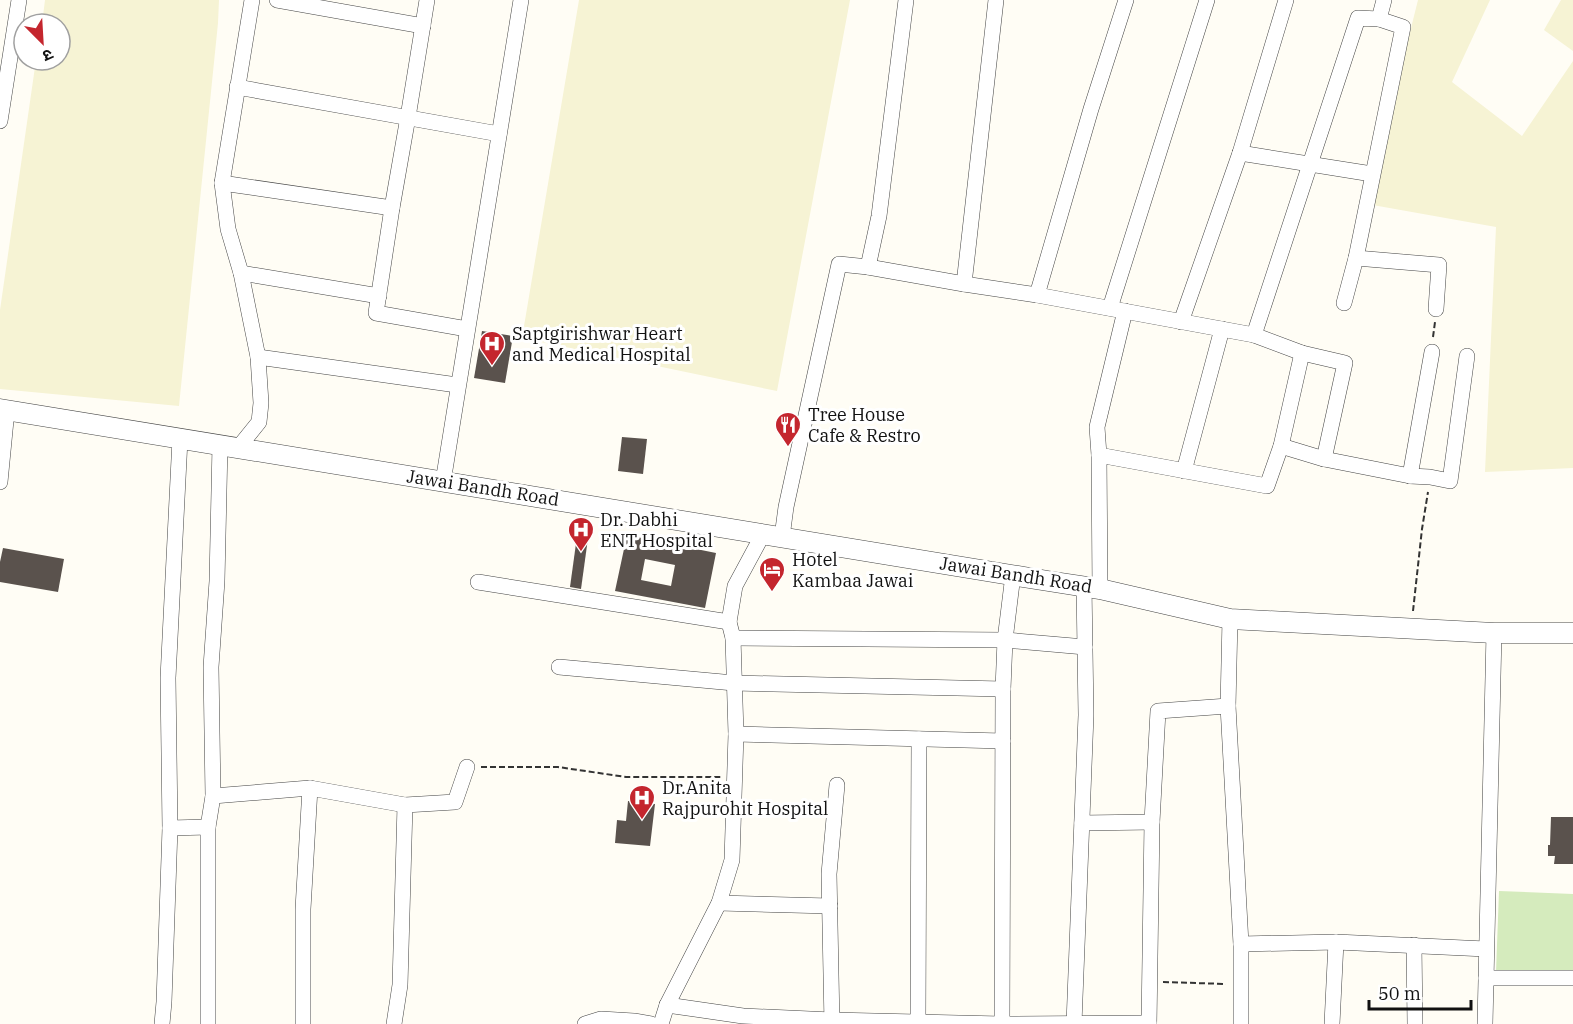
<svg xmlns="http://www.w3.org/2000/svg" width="1573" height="1024" viewBox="0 0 1573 1024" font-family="'IBM Plex Serif','Noto Sans Devanagari',serif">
<rect width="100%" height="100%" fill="#fffdf5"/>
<g fill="#f6f3d4">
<path d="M45,0H219L218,23L179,406L0,389V310L36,60H60V24H42Z"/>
<path d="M579,0H850L777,391L522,338Z"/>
<path d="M1418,0H1490L1452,82L1522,136L1573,61V468L1485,472L1496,227L1367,204Z"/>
<path d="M1561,0H1573V51L1544,30Z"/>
</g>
<path fill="#d5ebbd" d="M1499,891L1573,894V972H1496Z"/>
<g fill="#5a524d" fill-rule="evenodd">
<path d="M482,331L513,336L505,383L474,378Z"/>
<path d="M622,437L647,439L643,474L618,471Z"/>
<path d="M578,529L589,531L581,589L570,587Z"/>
<path d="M627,535L716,553L705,608L615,591ZM645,559L675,565L671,586L641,580Z"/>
<path d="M3,548L64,559L58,592L0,582V562Z"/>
<path d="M628,801L655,804L650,846L615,843L617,820L626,821Z"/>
<path d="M1551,817H1573V864H1554L1555,856H1548V845H1550Z"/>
</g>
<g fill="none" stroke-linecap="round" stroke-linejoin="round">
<defs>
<g id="minor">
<path d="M277,0L423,26"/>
<path d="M427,0L408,117L392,208L376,313L467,329"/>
<path d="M237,87L499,134"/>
<path d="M0,121L19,0"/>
<path d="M1240,153L1372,174"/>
<path d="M222,183L392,208"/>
<path d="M1356,258L1439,265L1436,309"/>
<path d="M868,267L879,216L906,0"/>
<path d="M241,273L379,296"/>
<path d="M964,284L996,0"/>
<path d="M1037,295L1091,109L1126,0"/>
<path d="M1344,303L1356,258L1403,27L1379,19"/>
<path d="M1110,308L1207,0"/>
<path d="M1181,322L1240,153L1286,0"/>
<path d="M1254,335L1358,18L1379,19L1384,0"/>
<path d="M1432,352L1410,476L1430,477L1450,481L1467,356"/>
<path d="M258,357L457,385"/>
<path d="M1281,446L1324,459L1410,476"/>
<path d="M238,448L259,422L261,403L258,357L241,273L228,229L222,183L252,0"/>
<path d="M1099,455L1097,427L1125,311"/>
<path d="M1184,471L1222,329"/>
<path d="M0,482L7,410"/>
<path d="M443,482L521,0"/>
<path d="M782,537L786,507L839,264L868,267L964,284L1037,295L1254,335L1302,353L1345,363L1324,459"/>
<path d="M478,582L729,622"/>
<path d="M1100,589L1099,455L1267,486L1281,446L1302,353"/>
<path d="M1230,619L1228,706L1241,944V1024"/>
<path d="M733,638L1005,640L1085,647"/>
<path d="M559,667L734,683L1003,689"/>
<path d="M736,734L1003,741"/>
<path d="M213,796L310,788L405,805L455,802L467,767"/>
<path d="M1082,823L1152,822"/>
<path d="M170,828L208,827"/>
<path d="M719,903L830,906"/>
<path d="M1241,944L1336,942L1486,949"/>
<path d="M1414,945L1415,1024"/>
<path d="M1486,978H1573"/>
<path d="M667,1005L743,1016L832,1020L1001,1024"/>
<path d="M162,1024L164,1002L170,828L168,678L180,439"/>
<path d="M208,1024V827L213,796L211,667L217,581L220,445"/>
<path d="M303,1024V909L310,788"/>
<path d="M394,1024L400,985L405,805"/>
<path d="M585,1024L601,1019L634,1021L651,1024"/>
<path d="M661,1024L667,1005L719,903L732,860L736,734L733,638L729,622L735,586L763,534"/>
<path d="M832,1024L829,874L837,785"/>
<path d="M918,1024L919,739"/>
<path d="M1002,1024L1003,689L1005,640L1013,575"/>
<path d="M1004,1024L1149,1023"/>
<path d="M1074,1024L1086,715L1084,585"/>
<path d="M1149,1024L1152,822L1158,711L1228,706"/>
<path d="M1332,1024L1336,942"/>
<path d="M1485,1024L1494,633"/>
</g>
<path id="tertiary" d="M0,409L1048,581L1100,589L1230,619L1494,633H1573"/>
</defs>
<use href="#minor" stroke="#444" stroke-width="16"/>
<use href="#tertiary" stroke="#444" stroke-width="21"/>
<g stroke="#333" stroke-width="2" stroke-dasharray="6 3" stroke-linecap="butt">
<path d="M1433,337L1435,322"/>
<path d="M1413,611L1422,529L1428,492"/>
<path d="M481,767H558L626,777H721"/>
<path d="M1163,982L1226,984"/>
</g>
<use href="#minor" stroke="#fff" stroke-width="15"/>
<use href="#tertiary" stroke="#fff" stroke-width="20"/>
</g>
<defs>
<symbol id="hospital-pin" viewBox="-11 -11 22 30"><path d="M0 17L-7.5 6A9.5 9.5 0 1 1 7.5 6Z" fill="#c4262e" stroke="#fff"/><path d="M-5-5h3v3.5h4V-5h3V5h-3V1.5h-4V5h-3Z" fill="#fff"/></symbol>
<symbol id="restaurant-pin" viewBox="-11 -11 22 30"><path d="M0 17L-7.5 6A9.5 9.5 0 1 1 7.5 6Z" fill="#c4262e" stroke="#fff"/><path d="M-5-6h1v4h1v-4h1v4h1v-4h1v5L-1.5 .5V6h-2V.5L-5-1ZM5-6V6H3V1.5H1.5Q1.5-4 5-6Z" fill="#fff"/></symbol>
<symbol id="hotel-pin" viewBox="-11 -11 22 30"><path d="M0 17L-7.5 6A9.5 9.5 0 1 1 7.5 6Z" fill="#c4262e" stroke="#fff"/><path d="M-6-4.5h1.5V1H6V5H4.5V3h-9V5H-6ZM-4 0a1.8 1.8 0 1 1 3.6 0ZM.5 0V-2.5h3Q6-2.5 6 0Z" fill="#fff"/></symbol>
</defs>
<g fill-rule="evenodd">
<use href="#hospital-pin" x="477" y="329" width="30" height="40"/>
<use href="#restaurant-pin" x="773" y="410" width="30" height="40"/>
<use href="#hospital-pin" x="566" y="515" width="30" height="40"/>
<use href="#hotel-pin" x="757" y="555" width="30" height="40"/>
<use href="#hospital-pin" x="627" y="783" width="30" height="40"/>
</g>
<g text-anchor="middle" stroke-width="6" stroke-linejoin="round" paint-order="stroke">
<g font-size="18" fill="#111" stroke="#fff" text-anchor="start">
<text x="512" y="340">Saptgirishwar Heart<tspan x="512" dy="21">and Medical Hospital</tspan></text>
<text x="808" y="421">Tree House<tspan x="808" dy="21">Cafe &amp; Restro</tspan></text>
<text x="600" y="526">Dr. Dabhi<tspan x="600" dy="21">ENT Hospital</tspan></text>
<text x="792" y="566">Hotel<tspan x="792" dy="21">Kambaa Jawai</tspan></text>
<text x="662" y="794">Dr.Anita<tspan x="662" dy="21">Rajpurohit Hospital</tspan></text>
</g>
<g font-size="18" fill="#111" stroke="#fff">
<text transform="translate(483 488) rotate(9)" y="6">Jawai Bandh Road</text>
<text transform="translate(1016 575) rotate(9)" y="6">Jawai Bandh Road</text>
</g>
</g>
<g transform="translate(42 42) rotate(156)"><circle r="28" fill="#ffffff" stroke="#a0a0a0" stroke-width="1.5"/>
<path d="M0-4.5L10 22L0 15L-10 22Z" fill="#c4262e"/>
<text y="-9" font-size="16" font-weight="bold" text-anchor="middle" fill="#111111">उ</text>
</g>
<path d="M1369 1000v9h102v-9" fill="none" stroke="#111111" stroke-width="3"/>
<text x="1378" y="1000" font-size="18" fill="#111111" stroke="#ffffff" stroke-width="4.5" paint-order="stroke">50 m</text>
</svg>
